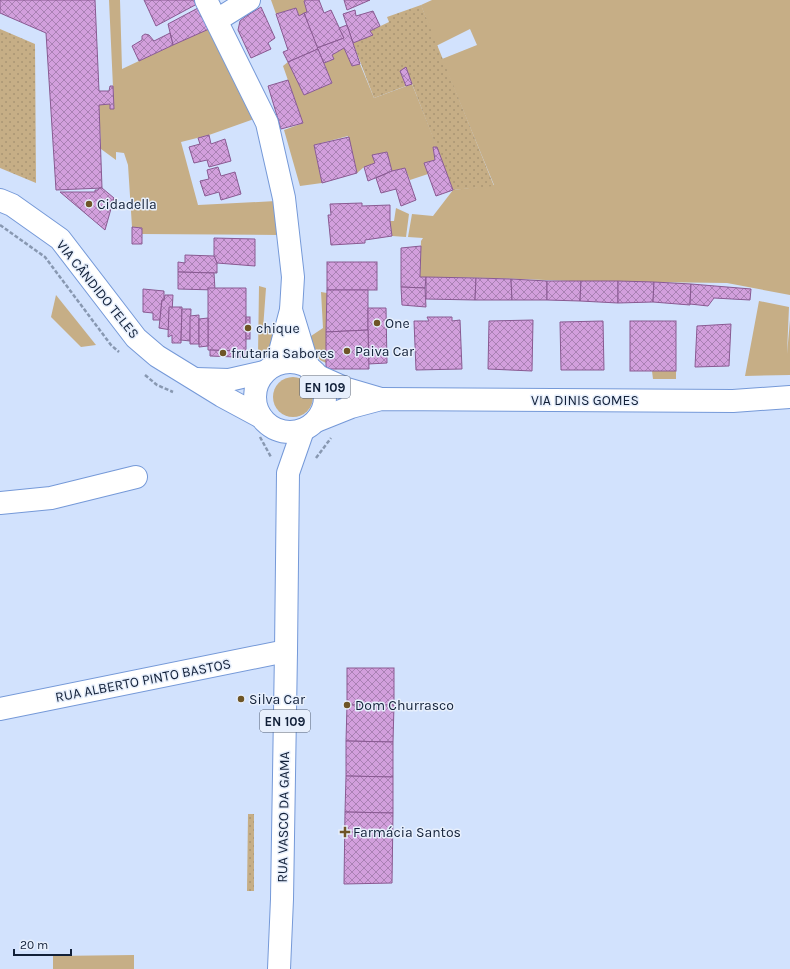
<svg xmlns="http://www.w3.org/2000/svg" width="790" height="969" viewBox="0 0 790 969" font-family="Karla,sans-serif">
<defs>
<pattern id="park-dots" width="8" height="8" patternUnits="userSpaceOnUse"><rect width="8" height="8" fill="#c6ae86"/><path d="M2 2h.1M6 6h.1" fill="none" stroke="#a99574" stroke-width="1.8" stroke-linecap="round"/></pattern>
<pattern id="building-cross-hatch" width="8" height="8" patternUnits="userSpaceOnUse"><rect width="8" height="8" fill="#d29fdc"/><path d="M0 0l8 8M0 8l8-8" fill="none" stroke="#a981b3"/></pattern>
</defs>
<rect width="100%" height="100%" fill="#d2e2fd"/>
<g fill="#c6ae86">
<path d="M109,0H120L122,69L211,27L254,119L209,135L181,142L198,205L276,201L280,235L142,234V228L132,227L128,165L124,153L116,152V160L101,149L99,105L110,104V109H114Z"/>
<path d="M271,0H306L304,1L307,12L299,16L296,8L276,14Z"/>
<path d="M432,0H790V295L727,283L570,281L492,278L420,277L421,241L423,238L408,237L412,214L433,216L453,190L494,185L442,59L477,45L470,29L436,46L421,5Z"/>
<path d="M344,48L352,66L360,64L374,98L412,84L437,147H433L435,160L424,163L428,174L410,180L405,168L392,171L387,152L373,155L375,163L364,167L357,173L348,136L314,145L322,183L300,186L284,130L303,123L283,66L288,62L304,95L332,83L324,63L334,59L332,55Z"/>
<path d="M396,208L409,214L406,237L392,236L390,221H394Z"/>
<path d="M259,286L266,288L263,329L283,324L268,356L258,354Z"/>
<path d="M321,292L327,293L326,363L320,360L308,338L323,328Z"/>
<path d="M56,295L96,345L81,347L51,317Z"/>
<path d="M759,301L789,307L787,354L790,320V375L745,376Z"/>
<path d="M652,371H676V379H653Z"/>
<circle cx="293" cy="397" r="20"/>
<path d="M134,955V969H53V956Z"/>
</g>
<g fill="url(#park-dots)">
<path d="M421,5L494,186L453,190L406,68L400,71L406,86L374,98L353,43L372,35L370,31L389,22L387,17Z"/>
<path d="M0,29L35,44L36,183L0,168Z"/>
<path d="M248,814H254V891H247Z"/>
</g>
<g fill="url(#building-cross-hatch)" stroke="#895a92">
<path d="M0,0H95L99,91H109L110,86H113L114,109H110V104L99,105L102,188L56,190L46,33L0,13Z"/>
<path d="M144,0H195L197,4L156,26Z"/>
<path d="M306,0H319L324,13L331,10L344,38L317,48L304,13L307,12L304,1Z"/>
<path d="M344,0H370L347,10Z"/>
<path d="M261,7L275,38L268,43L271,49L251,58L238,30L240,21L245,17Z"/>
<path d="M198,8L209,29L173,45L168,24Z"/>
<path d="M296,8L299,16L304,13L318,49L288,62L283,52L288,50L276,14Z"/>
<path d="M355,10L356,16L373,11L380,26L370,31L373,35L353,43L343,14Z"/>
<path d="M347,25L360,64L352,66L344,48L332,55L334,59L324,63L317,48L344,38L339,28Z"/>
<path d="M170,33L173,45L139,61L132,46L142,40V36L145,34L149,35L154,41Z"/>
<path d="M318,49L332,83L304,95L288,62Z"/>
<path d="M406,67L412,84L406,86L400,71Z"/>
<path d="M288,80L303,123L281,129L268,86Z"/>
<path d="M209,135L211,144L225,139L231,161L209,167L207,160L194,163L189,147L200,144L198,138Z"/>
<path d="M349,137L357,173L322,183L314,145Z"/>
<path d="M433,147H437L453,190L436,196L424,163L435,160Z"/>
<path d="M387,152L392,171L368,181L364,167L375,163L372,155Z"/>
<path d="M218,167L221,176L235,172L241,194L221,200L219,192L205,196L200,181L209,179L207,170Z"/>
<path d="M405,168L416,200L401,206L396,189L381,193L376,178L392,171Z"/>
<path d="M99,188H102L114,198L105,230L60,192H95V190H98Z"/>
<path d="M362,203V206L390,205V221L392,236L365,240V243L331,245L328,215H331L330,204Z"/>
<path d="M132,227L142,228V244H132Z"/>
<path d="M214,238L255,239V266L217,263L214,256Z"/>
<path d="M421,246L420,277H426L425,288L401,287V248Z"/>
<path d="M185,255L214,256L217,263V273L178,272V262L185,263Z"/>
<rect x="327" y="262" width="50" height="28"/>
<path d="M178,272L214,273L215,290L178,289Z"/>
<path d="M426,277L476,278L475,300L426,299Z"/>
<path d="M476,278L511,279L512,300H475Z"/>
<path d="M511,279L547,281V300H512Z"/>
<path d="M547,281H581L580,301L547,300Z"/>
<path d="M581,281H618V303L580,301Z"/>
<path d="M618,281L654,282L653,302L618,303Z"/>
<path d="M654,282L691,284L690,305L653,302Z"/>
<path d="M691,284L751,289L750,300L714,298L708,306L690,304Z"/>
<path d="M401,287L425,288L426,307L402,305Z"/>
<path d="M208,288H246V357H236V351L208,350Z"/>
<path d="M143,289L164,291V300H162L160,320H153V313L143,312Z"/>
<path d="M327,290H368V330L326,332Z"/>
<path d="M165,295H173L171,330L159,328L162,300H164Z"/>
<path d="M169,307H182L181,343H172V335L168,337Z"/>
<path d="M368,308H386L387,363L368,364Z"/>
<path d="M182,309H191L190,341L181,340Z"/>
<path d="M199,315V344H190V316Z"/>
<rect x="246" y="317" width="4" height="22"/>
<path d="M427,317H452V321L460,320L462,369L416,370L414,321H429Z"/>
<path d="M208,318V346L199,347V319Z"/>
<path d="M533,320L532,371L488,369L489,321Z"/>
<path d="M603,321L604,370H561L560,322Z"/>
<rect x="630" y="321" width="46" height="50"/>
<path d="M731,324L729,366L695,367L697,326Z"/>
<path d="M368,330L369,369H326V332Z"/>
<path d="M210,350L236,351V357L210,356Z"/>
<rect x="347" y="668" width="47" height="37"/>
<path d="M347,705H394L393,742L346,741Z"/>
<path d="M346,741L393,742V777L346,776Z"/>
<path d="M346,776L393,777V813L345,812Z"/>
<path d="M345,812L393,813L392,883L344,884Z"/>
</g>
<g fill="none" stroke-linecap="round" stroke-linejoin="round">
<defs>
<g id="minor">
<path d="M217,20L249,0"/>
<path d="M0,503L51,498L136,477"/>
<path d="M0,709L286,651"/>
</g>
<g id="major">
<path d="M206,0L267,123L284,198L293,277L291,310L277,363"/>
<path d="M0,200L12,205L60,239L136,338L157,356L222,396L261,417"/>
<path d="M291,310L308,366"/>
<circle cx="290" cy="397" r="35"/>
<path d="M320,377L347,389L381,399"/>
<path d="M196,379L229,380L264,372"/>
<path d="M316,421L351,407L381,399L733,401L790,397"/>
<path d="M279,969L282,899L286,651L288,473L303,430"/>
</g>
</defs>
<use href="#minor" stroke="#7599d8" stroke-width="24"/>
<use href="#major" stroke="#7599d8" stroke-width="24"/>
<g stroke="#8898b1" stroke-width="2.5" stroke-dasharray="4 2" stroke-linecap="butt">
<path d="M0,225L45,257L111,345L119,352"/>
<path d="M145,375L157,385L173,392"/>
<path d="M260,437L271,457"/>
<path d="M316,458L331,438"/>
</g>
<use href="#minor" stroke="#fff" stroke-width="22"/>
<use href="#major" stroke="#fff" stroke-width="22"/>
</g>
<g fill="#6e5526" stroke="#e7effc" stroke-width="1.5">
<circle cx="89" cy="204" r="4"/>
<circle cx="377" cy="323" r="4"/>
<circle cx="248" cy="328" r="4"/>
<circle cx="347" cy="351" r="4"/>
<circle cx="223" cy="353" r="4"/>
<circle cx="241" cy="699" r="4"/>
<circle cx="347" cy="705" r="4"/>
<path d="M343 826h4v4h4v4h-4v4h-4v-4h-4v-4h4z"/>
</g>
<g text-anchor="middle" stroke-width="3" stroke-linejoin="round" paint-order="stroke">
<g fill="#e7effc" stroke="#525e73" stroke-width="1">
<rect x="300" y="376" width="50" height="22" rx="3"/>
<rect x="260" y="710" width="50" height="22" rx="3"/>
</g>
<g font-size="13" font-weight="bold" fill="#122038">
<text x="325" y="392">EN 109</text>
<text x="285" y="726">EN 109</text>
</g>
<g font-size="14" fill="#122038" stroke="#e7effc" text-anchor="start">
<text x="97" y="209">Cidadella</text>
<text x="385" y="328">One</text>
<text x="256" y="333">chique</text>
<text x="355" y="356">Paiva Car</text>
<text x="231" y="358">frutaria Sabores</text>
<text x="249" y="704">Silva Car</text>
<text x="355" y="710">Dom Churrasco</text>
<text x="353" y="837">Farmácia Santos</text>
</g>
<g font-size="14" fill="#122038" stroke="#e7effc">
<text transform="translate(98 289) rotate(51)" y="5">VIA CÂNDIDO TELES</text>
<text x="585" y="405">VIA DINIS GOMES</text>
<text transform="translate(143 680) rotate(-11)" y="5">RUA ALBERTO PINTO BASTOS</text>
<text transform="translate(283 817) rotate(-89)" y="5">RUA VASCO DA GAMA</text>
</g>
</g>
<path d="M14 949v6h57v-6" fill="none" stroke="#122038" stroke-width="2"/>
<text x="20" y="949" font-size="12" fill="#122038" stroke="#e7effc" stroke-width="3" paint-order="stroke">20 m</text>
</svg>
